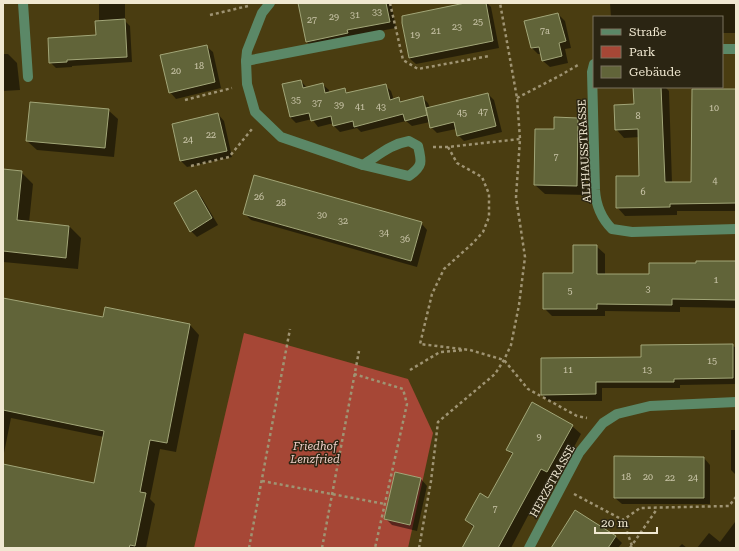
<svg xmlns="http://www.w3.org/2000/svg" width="739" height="551" viewBox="0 0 739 551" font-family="'Roboto Serif',serif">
<rect width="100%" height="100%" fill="#4a3d11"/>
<path fill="#a64736" d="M244,333L408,379L433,433L408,548H194Z"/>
<g fill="#0007">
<path d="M99,3H125V21L130,26L132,62L72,66V67L56,68L50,62L97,36L99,21Z"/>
<path d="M299,3H391L396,28L353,36L313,48L306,41Z"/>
<path d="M470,3H487L491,7L499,48L416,64L409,58Z"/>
<path d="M610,3H736V33H722V17H611Z"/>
<path d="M558,14L565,21L571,48L565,49L568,63L550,67L543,61L542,54H538L532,48L526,22Z"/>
<path d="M206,46L213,52L221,88L176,99L170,92Z"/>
<path d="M3,54H8L17,63L20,90L3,91Z"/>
<path d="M301,81L307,88L322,84L329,90V93L344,89L349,94L385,85L391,91L394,100L399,98L402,102L422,97L428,103L430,108L488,94L494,100L502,132L464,141L458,135L456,129L437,133L431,127L430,122L412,126L406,121L361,132L357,128L340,132L334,126V123L318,127L312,119L296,123L290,117L283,85Z"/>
<path d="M634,87H665L669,91L672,183H692L736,90V211H677V215L625,216L617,207L640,177V137L624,138L616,129L635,105Z"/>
<path d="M108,110L118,119L114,157L37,150L27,141Z"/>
<path d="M218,114L224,121L232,157L187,167L181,161Z"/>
<path d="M578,118L587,128L586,195L545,194L535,185L555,130Z"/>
<path d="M3,170L21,172L33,184L29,223L69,226L81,238L78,269L3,262Z"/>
<path d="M196,191L202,198L218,225L197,237L191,231Z"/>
<path d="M244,213L421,223L427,230L417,267L251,220Z"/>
<path d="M596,246L605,254V275H650L697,264L736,262V308L680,307V312L605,311V316H552L544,308Z"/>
<path d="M3,299L104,318L106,308L190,325L199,335L176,452L160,449L150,499L155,504L146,548H3V465L95,484L104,437L11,418L3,458Z"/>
<path d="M732,345L736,348V384L680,385V388H602V401H548L542,394Z"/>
<path d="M572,426L581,434L556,480L549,476L511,548H463L474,528L466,520L488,500L513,455L507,450Z"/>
<path d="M731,430H736V475L731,470Z"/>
<path d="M704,458L710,465V504H622L615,498Z"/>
<path d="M396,473L421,479L427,486L417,531L392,525L385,518Z"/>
<path d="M735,522L736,548H697L709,533L720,542Z"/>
<path d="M615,536L622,543L618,548H553Z"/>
<path d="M682,544L687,548H678Z"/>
</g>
<g fill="#616439" stroke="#a2a678">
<path d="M298,3H386L390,22L347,30L348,33L306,42Z"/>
<path d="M465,3H486L493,41L409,58L402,23V16Z"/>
<path d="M558,13L566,41L559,43L562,56L542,61L539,47L531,48L524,21Z"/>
<path d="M125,19L127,57L67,60V62L49,63L48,38L96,35L95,21Z"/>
<path d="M207,45L215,82L169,93L160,55Z"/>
<path d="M301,80L303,88L323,83L325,93L345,88L346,93L386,84L390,100L399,97L400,102L423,96L427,115L405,121L403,114L354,127L353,121L333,126L331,116L311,121L309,113L290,117L282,84Z"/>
<path d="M633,87H661L665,182H691L692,89H736V203L670,204V207L616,208V176H639L638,129L615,130L614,105L634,104Z"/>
<path d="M488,93L496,126L457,136L454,122L430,128L426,108Z"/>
<path d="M30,102L109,109L105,148L26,141Z"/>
<path d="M218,113L227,151L180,161L172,124Z"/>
<path d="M554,117L578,118L577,186L534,185L535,129H554Z"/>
<path d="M3,169L22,171L17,220L69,226L66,258L3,251Z"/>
<path d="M254,175L422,222L411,261L243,214Z"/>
<path d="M196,190L212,218L190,232L174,203Z"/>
<path d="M573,245H597V274H649V263H696V261H736V300L672,299V305L597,304V309H543V273H573Z"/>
<path d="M3,298L103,317L105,307L190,324L167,443L150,440L140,492L146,493L135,546L130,545L129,548H3V464L94,483L104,431L3,410Z"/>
<path d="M733,344V378L674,379V382H596V394L541,395V358L641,357V345Z"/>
<path d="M532,402L573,425L547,472L541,469L498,548H462L474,526L465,520L480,493L488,498L513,453L506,450Z"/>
<path d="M614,456L704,457V498H614Z"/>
<path d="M395,472L421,478L410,525L384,519Z"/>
<path d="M575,510L616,536L608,548H551Z"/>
</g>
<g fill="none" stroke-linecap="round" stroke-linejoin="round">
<g stroke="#9f9473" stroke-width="2.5" stroke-dasharray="3 3" stroke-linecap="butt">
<path d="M390,3L403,60L418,69L489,56"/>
<path d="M210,15L248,6"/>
<path d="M517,98L561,75L578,65"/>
<path d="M185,100L232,88"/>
<path d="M433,147H448L520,139"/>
<path d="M448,147L457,163L482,177L489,194V217L483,232L473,243L444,269L432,294L420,344L470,350L504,360L528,389L577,416L587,418"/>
<path d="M191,166L229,157L252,129"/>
<path d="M410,370L440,352L464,350"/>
<path d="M354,374L403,389L407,404L375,548"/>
<path d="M262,481L385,504"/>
<path d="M574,494L623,520L640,508L729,506L736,497"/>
<path d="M623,520L632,546L634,548"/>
<path d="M249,548L290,329"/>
<path d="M322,548L359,351"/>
<path d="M419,548L431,481L438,422L495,374L504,360L511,345L519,305L525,257L516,197L520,139L517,98L500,3"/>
<path d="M630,548L657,509"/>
</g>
<g stroke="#5b8867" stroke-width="10">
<path d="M23,3L28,77"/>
<path d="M270,3L262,13L247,51L246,61L247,84L255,112L281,137L363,165"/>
<path d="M722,49H736"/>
<path d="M246,61L380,35"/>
<path d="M594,64L592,72L595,190C596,206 601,218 612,229L632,232L736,229"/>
<path d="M409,141L418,146C422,162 423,166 409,176L363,165C379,155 391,144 409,141Z"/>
<path d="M529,548L579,453L603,423L617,414L650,406L736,402"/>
</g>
</g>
<g text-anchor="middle" stroke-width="3" stroke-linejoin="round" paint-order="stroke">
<g font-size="9" fill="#ccc7ab">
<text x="377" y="15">33</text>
<text x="355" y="18">31</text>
<text x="334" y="20">29</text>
<text x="312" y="23">27</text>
<text x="478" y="25">25</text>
<text x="457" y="30">23</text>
<text x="436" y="34">21</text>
<text x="545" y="34">7a</text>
<text x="415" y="38">19</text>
<text x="199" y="69">18</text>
<text x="176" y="74">20</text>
<text x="296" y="103">35</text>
<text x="317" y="106">37</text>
<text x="339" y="108">39</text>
<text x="360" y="110">41</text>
<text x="381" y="110">43</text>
<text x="714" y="111">10</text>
<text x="483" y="115">47</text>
<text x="462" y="116">45</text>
<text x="638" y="119">8</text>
<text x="211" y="138">22</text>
<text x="188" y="143">24</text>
<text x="556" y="160">7</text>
<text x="715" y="184">4</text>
<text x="643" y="195">6</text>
<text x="259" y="200">26</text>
<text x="281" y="206">28</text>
<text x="322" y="218">30</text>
<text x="343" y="224">32</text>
<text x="384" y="236">34</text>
<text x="405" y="242">36</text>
<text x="716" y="283">1</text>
<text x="648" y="292">3</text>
<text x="570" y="294">5</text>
<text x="712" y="364">15</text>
<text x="568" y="373">11</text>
<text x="647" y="373">13</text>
<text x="539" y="440">9</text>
<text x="626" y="480">18</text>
<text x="648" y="480">20</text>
<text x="670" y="481">22</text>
<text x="693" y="481">24</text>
<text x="495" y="512">7</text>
</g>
<g font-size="11" fill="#f0e8d1" stroke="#2b2513">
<text transform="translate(584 151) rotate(-93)" y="4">ALTHAUSSTRASSE</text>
<text transform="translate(552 481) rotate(-61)" y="4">HERZSTRASSE</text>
</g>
<g font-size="11" font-style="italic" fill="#eecec7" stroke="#2b2513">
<text x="315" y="450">Friedhof<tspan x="315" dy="13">Lenzfried</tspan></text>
</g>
</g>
<rect width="739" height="551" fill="none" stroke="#f0e8d1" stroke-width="8"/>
<rect x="593" y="16" width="130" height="72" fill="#2b2513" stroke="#7a735f"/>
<rect x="601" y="29" width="20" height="6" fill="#5b8867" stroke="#7a735f"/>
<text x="629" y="36" font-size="12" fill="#f0e8d1">Straße</text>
<rect x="601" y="46" width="20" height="12" fill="#a64736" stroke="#7a735f"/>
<text x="629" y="56" font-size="12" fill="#f0e8d1">Park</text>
<rect x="601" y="66" width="20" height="12" fill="#616439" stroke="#7a735f"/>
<text x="629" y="76" font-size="12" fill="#f0e8d1">Gebäude</text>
<path d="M595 527v6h62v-6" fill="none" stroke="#f0e8d1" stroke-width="2"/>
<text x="601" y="527" font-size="12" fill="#f0e8d1" stroke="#2b2513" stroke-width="3" paint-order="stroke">20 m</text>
</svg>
